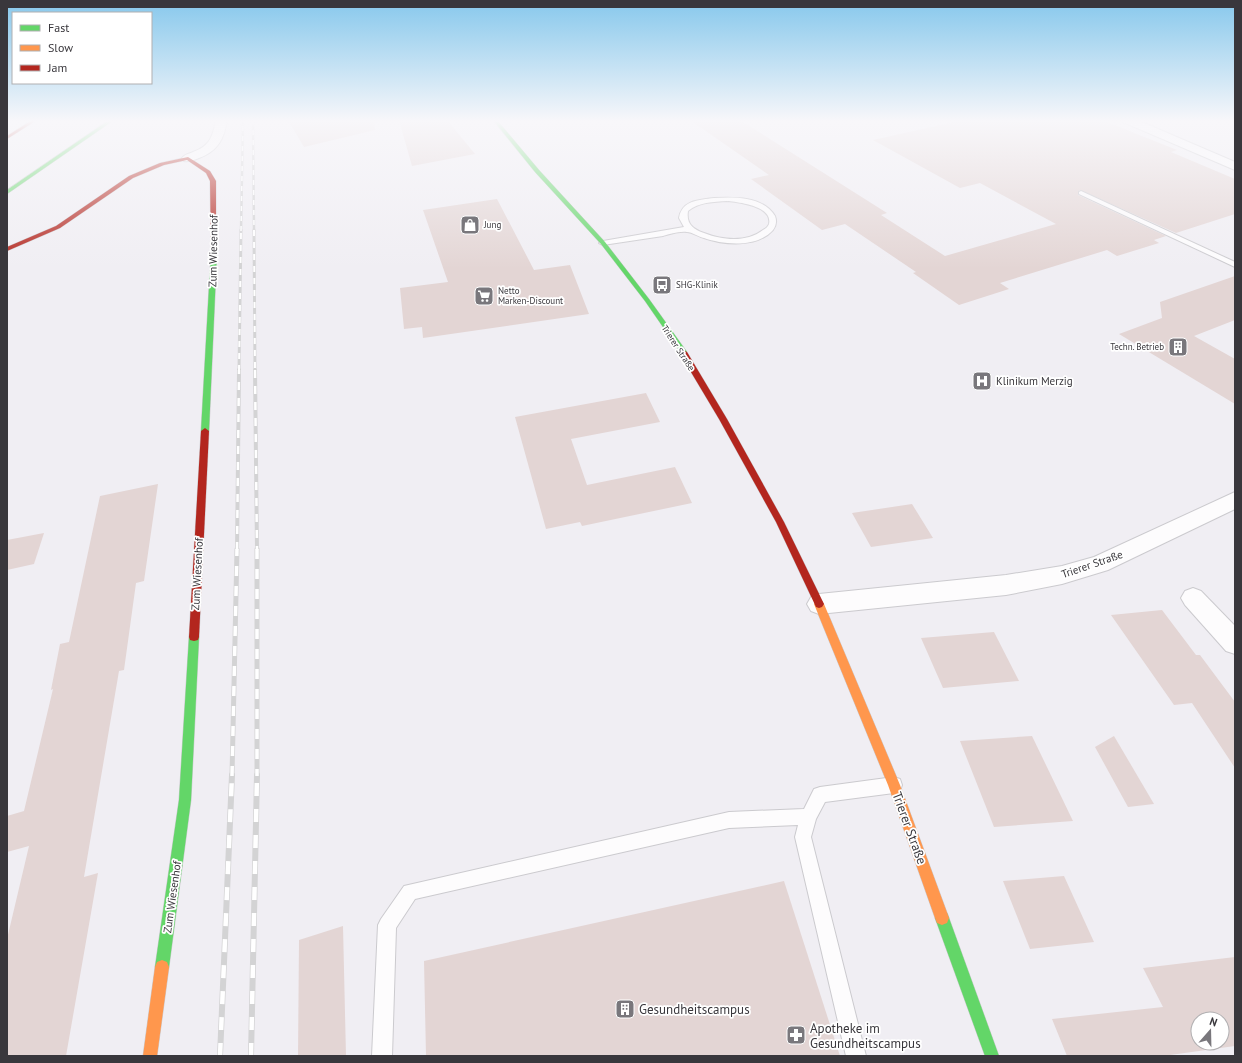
<svg xmlns="http://www.w3.org/2000/svg" width="1242" height="1063" viewBox="0 0 1242 1063" font-family="'PT Sans',sans-serif">
<rect width="100%" height="100%" fill="#f0eef3"/>
<g fill="#e3d5d4" fill-rule="evenodd">
<path d="M288,120H374L375,130L304,147Z"/>
<path d="M399,120H447L475,154L412,166Z"/>
<path d="M690,120H740L887,213L881,215L945,256L1056,224L980,183L960,188L873,140L963,120H1102L1177,150L1171,152L1235,179V214L1176,233L1080,190L1078,192V195L1166,236L1154,240L1159,243L1117,256L1107,250L1000,283L1009,289L959,305L913,273L916,272L845,224L822,230L751,179L769,175Z"/>
<path d="M497,199L534,270L570,265L589,314L423,338L422,327L404,329L400,288L448,282L423,210Z"/>
<path d="M1235,276V320L1194,336L1235,359V404L1119,334L1162,318L1160,302Z"/>
<path d="M646,393L660,422L571,439L587,485L675,467L692,503L582,526L580,522L546,529L515,417Z"/>
<path d="M158,484L144,581L136,583L124,670L119,671L84,877L98,873L66,1056H7V939L29,846L7,852V816L24,811L53,689L51,690L60,644L69,642L100,496Z"/>
<path d="M912,504L933,538L871,547L852,513Z"/>
<path d="M44,533L34,564L7,570V540Z"/>
<path d="M1162,610L1196,655H1200L1235,702V768L1192,703L1174,705L1111,615Z"/>
<path d="M994,632L1019,681L943,688L921,638Z"/>
<path d="M1032,736L1073,821L994,827L960,741Z"/>
<path d="M1114,736L1154,804L1128,807L1095,747Z"/>
<path d="M1064,876L1094,942L1030,949L1003,881Z"/>
<path d="M784,881L840,1056H426L424,961Z"/>
<path d="M343,926L346,1056H298L299,940Z"/>
<path d="M1235,957V1046L1163,1056H1067L1052,1019L1163,1007L1143,968ZM1198,1019H1222V1043H1198Z"/>
</g>
<g fill="none" stroke-linecap="round" stroke-linejoin="round">
<defs>
<g id="lane">
<path d="M1081,191L1235,262V267L1079,194V192Z"/>
<path d="M714,198C734,197 763,196 775,216C777,221 776,226 773,230C757,248 724,245 704,238C699,237 692,232 687,232C679,231 670,234 663,236C643,239 623,242 603,245L599,243L603,241L684,227L679,218C682,200 699,200 714,198ZM727,201C738,202 773,206 769,224C768,227 765,229 763,230C746,243 722,240 704,233C693,229 686,224 688,211C699,202 713,202 727,201Z"/>
<path d="M894,777L900,779L902,785L900,791L894,793L825,802L816,819L811,837L866,1056H846L795,837L798,825L729,828L415,899L396,928L392,1056H372L378,925L381,919L404,886L729,812L804,809L814,789L820,787Z"/>
</g>
<g id="street">
<path d="M216,120H227C224,139 218,151 199,158C194,160 189,162 184,161L182,158C185,154 189,154 193,152C210,146 213,136 216,120Z"/>
<path d="M1122,120H1137L1235,162V170L1123,122Z"/>
<path d="M1235,492V509L1108,570L1062,584L1006,595L819,614L811,611L807,604L811,597L819,594L1006,575L1062,566L1094,557Z"/>
<path d="M1193,588L1201,591L1235,626V654L1226,651L1185,605L1181,598L1185,591Z"/>
</g>
<g id="fast">
<path d="M109,120H114L7,194V190Z"/>
<path d="M493,120H497L539,170L605,242L649,299L687,352L685,353H681L645,301L601,244L535,172Z"/>
<path d="M214,249L217,251L209,431L205,434L201,431L211,251Z"/>
<path d="M194,633L198,634L199,637L191,800L169,967L167,972L162,974L157,972L155,967L179,800L189,637L190,634Z"/>
<path d="M942,911L947,913L949,918L999,1056H985L935,918L937,913Z"/>
</g>
<g id="slow">
<path d="M819,600L822,601L824,604L900,785L949,918L947,923L942,925L937,923L935,918L888,785L814,604L816,601Z"/>
<path d="M162,960L167,962L169,967L157,1056H143L155,967L157,962Z"/>
</g>
<g id="jam">
<path d="M32,120H37L7,139V136Z"/>
<path d="M188,157L210,171L216,181V252L211,251L210,181L206,173L187,160L164,165L133,178L60,228L7,251V247L56,226L129,176L160,163Z"/>
<path d="M683,350L687,352L727,419L784,522L824,604L822,607L819,608L816,607L776,522L719,419L679,352Z"/>
<path d="M205,428L209,431L199,637L198,640L194,641L190,640L189,637L201,431Z"/>
</g>
</defs>
<use href="#lane" stroke="#cbcace" stroke-width="2"/>
<use href="#street" stroke="#cbcace" stroke-width="2"/>
<use href="#fast" stroke="#cbcace" stroke-width="1"/>
<use href="#slow" stroke="#cbcace" stroke-width="1"/>
<use href="#jam" stroke="#cbcace" stroke-width="1"/>
<use href="#lane" fill="#fdfcfd" fill-rule="evenodd"/>
<use href="#street" fill="#fdfcfd" fill-rule="evenodd"/>
<use href="#fast" fill="#63d668" fill-rule="evenodd"/>
<use href="#slow" fill="#ff974d" fill-rule="evenodd"/>
<use href="#jam" fill="#b3261e" fill-rule="evenodd"/>
<defs>
<g id="rail-far4">
<path d="M253,120L254,231"/>
<path d="M241,231L243,120"/>
</g>
<g id="rail-far3">
<path d="M254,230L255,371"/>
<path d="M239,371L241,230"/>
</g>
<g id="rail-far2">
<path d="M255,370L257,550"/>
<path d="M237,550L239,370"/>
</g>
<g id="rail-far1">
<path d="M257,549V776"/>
<path d="M232,776L237,549"/>
</g>
<g id="rail">
<path d="M220,1056L232,775"/>
<path d="M251,1056L257,775"/>
</g>
</defs>
<use href="#rail-far4" stroke="#d3d3d4" stroke-width="2.5"/>
<use href="#rail-far3" stroke="#d3d3d4" stroke-width="3"/>
<use href="#rail-far2" stroke="#d3d3d4" stroke-width="4"/>
<use href="#rail-far1" stroke="#d3d3d4" stroke-width="5"/>
<use href="#rail" stroke="#d3d3d4" stroke-width="6"/>
<use href="#rail-far4" stroke="#fff" stroke-width="1.5" stroke-dasharray="5" stroke-linecap="butt"/>
<use href="#rail-far3" stroke="#fff" stroke-width="2" stroke-dasharray="6" stroke-linecap="butt"/>
<use href="#rail-far2" stroke="#fff" stroke-width="2.5" stroke-dasharray="8" stroke-linecap="butt"/>
<use href="#rail-far1" stroke="#fff" stroke-width="3.5" stroke-dasharray="10" stroke-linecap="butt"/>
<use href="#rail" stroke="#fff" stroke-width="4.5" stroke-dasharray="13" stroke-linecap="butt"/>
</g>
<linearGradient id="sky" x2="0" y2="1"><stop stop-color="#87c8ec"/><stop offset="0.45" stop-color="#f8f7fa"/><stop offset="1" stop-color="#f8f7fa" stop-opacity="0"/></linearGradient>
<rect width="1242" height="269" fill="url(#sky)"/>
<defs>
<symbol id="shop-square" viewBox="-11 -11 22 22"><rect x="-9" y="-9" width="18" height="18" rx="4" fill="#79777c" stroke="#fff"/><path d="M-5-2.5h2.3a2.7 3.5 0 0 1 5.4 0H5L5.5 6h-11ZM-1.5-2.5h3a1.5 2.3 0 0 0-3 0Z" fill="#fff"/></symbol>
<symbol id="bus-square" viewBox="-11 -11 22 22"><rect x="-9" y="-9" width="18" height="18" rx="4" fill="#79777c" stroke="#fff"/><path d="M-5-6H5V4H4V6H2V4H-2V6H-4V4H-5ZM-3.5-4V0h7V-4ZM-3.5 1.2v1.5H-2V1.2ZM2 1.2v1.5H3.5V1.2Z" fill="#fff"/></symbol>
<symbol id="supermarket-square" viewBox="-11 -11 22 22"><rect x="-9" y="-9" width="18" height="18" rx="4" fill="#79777c" stroke="#fff"/><path d="M-6-5.5h2.5l.6 2H6L4.5 2H-2.5L-4.4-4H-6ZM-1.5 3.2a1.3 1.3 0 1 0 .1 0ZM3 3.2a1.3 1.3 0 1 0 .1 0Z" fill="#fff"/></symbol>
<symbol id="building-square" viewBox="-11 -11 22 22"><rect x="-9" y="-9" width="18" height="18" rx="4" fill="#79777c" stroke="#fff"/><path d="M-4-6H4V6H1V3H-1V6H-4ZM-2.5-4.3h1.7v1.8h-1.7ZM.8-4.3h1.7v1.8H.8ZM-2.5-1h1.7V.8h-1.7ZM.8-1h1.7V.8H.8Z" fill="#fff"/></symbol>
<symbol id="hospital-square" viewBox="-11 -11 22 22"><rect x="-9" y="-9" width="18" height="18" rx="4" fill="#79777c" stroke="#fff"/><path d="M-5-5h3v3.5h4V-5h3V5h-3V1.5h-4V5h-3Z" fill="#fff"/></symbol>
<symbol id="pharmacy-square" viewBox="-11 -11 22 22"><rect x="-9" y="-9" width="18" height="18" rx="4" fill="#79777c" stroke="#fff"/><path d="M-2-6h4v4h4v4h-4v4h-4v-4h-4v-4h4Z" fill="#fff"/></symbol>
</defs>
<g fill-rule="evenodd">
<use href="#shop-square" x="459" y="214" width="22" height="22"/>
<use href="#bus-square" x="651" y="274" width="22" height="22"/>
<use href="#supermarket-square" x="473" y="285" width="22" height="22"/>
<use href="#building-square" x="1167" y="336" width="22" height="22"/>
<use href="#hospital-square" x="971" y="370" width="22" height="22"/>
<use href="#building-square" x="614" y="998" width="22" height="22"/>
<use href="#pharmacy-square" x="785" y="1024" width="22" height="22"/>
</g>
<g text-anchor="middle" stroke-width="3.5" stroke-linejoin="round" paint-order="stroke">
<g font-size="9" fill="#39373c" stroke="#fff" text-anchor="start">
<text x="484" y="228">Jung</text>
<text x="676" y="288">SHG-Klinik</text>
<text x="498" y="294">Netto<tspan x="498" dy="10">Marken-Discount</tspan></text>
<text x="1164" y="350" text-anchor="end">Techn. Betrieb</text>
</g>
<g font-size="9" fill="#39373c" stroke="#fff">
<text transform="translate(678 348) rotate(57)" y="3">Trierer Straße</text>
</g>
<g font-size="11" fill="#39373c" stroke="#fff">
<text transform="translate(213 251) rotate(-89)" y="4">Zum Wiesenhof</text>
<text transform="translate(1092 564) rotate(-19)" y="4">Trierer Straße</text>
<text transform="translate(197 574) rotate(-87)" y="4">Zum Wiesenhof</text>
<text transform="translate(172 897) rotate(-82)" y="4">Zum Wiesenhof</text>
</g>
<g font-size="11" fill="#39373c" stroke="#fff" text-anchor="start">
<text x="996" y="385">Klinikum Merzig</text>
</g>
<g font-size="13" fill="#39373c" stroke="#fff">
<text transform="translate(910 828) rotate(70)" y="5">Trierer Straße</text>
</g>
<g font-size="13" fill="#39373c" stroke="#fff" text-anchor="start">
<text x="639" y="1014">Gesundheitscampus</text>
<text x="810" y="1033">Apotheke im<tspan x="810" dy="15">Gesundheitscampus</tspan></text>
</g>
</g>
<rect width="1242" height="1063" fill="none" stroke="#39373c" stroke-width="16"/>
<rect x="12" y="12" width="140" height="72" fill="#ffffff" stroke="#b0afb1"/>
<rect x="20" y="25" width="20" height="6" fill="#63d668" stroke="#b0afb1"/>
<text x="48" y="32" font-size="12" fill="#39373c">Fast</text>
<rect x="20" y="45" width="20" height="6" fill="#ff974d" stroke="#b0afb1"/>
<text x="48" y="52" font-size="12" fill="#39373c">Slow</text>
<rect x="20" y="65" width="20" height="6" fill="#b3261e" stroke="#b0afb1"/>
<text x="48" y="72" font-size="12" fill="#39373c">Jam</text>
<g transform="translate(1210 1031) rotate(20)"><circle r="19" fill="#ffffff" stroke="#b0afb1"/>
<path d="M0-3L7 15L0 10L-7 15Z" fill="#79777c"/>
<text y="-6" font-size="11" font-weight="bold" text-anchor="middle" fill="#39373c">N</text>
</g>
</svg>
